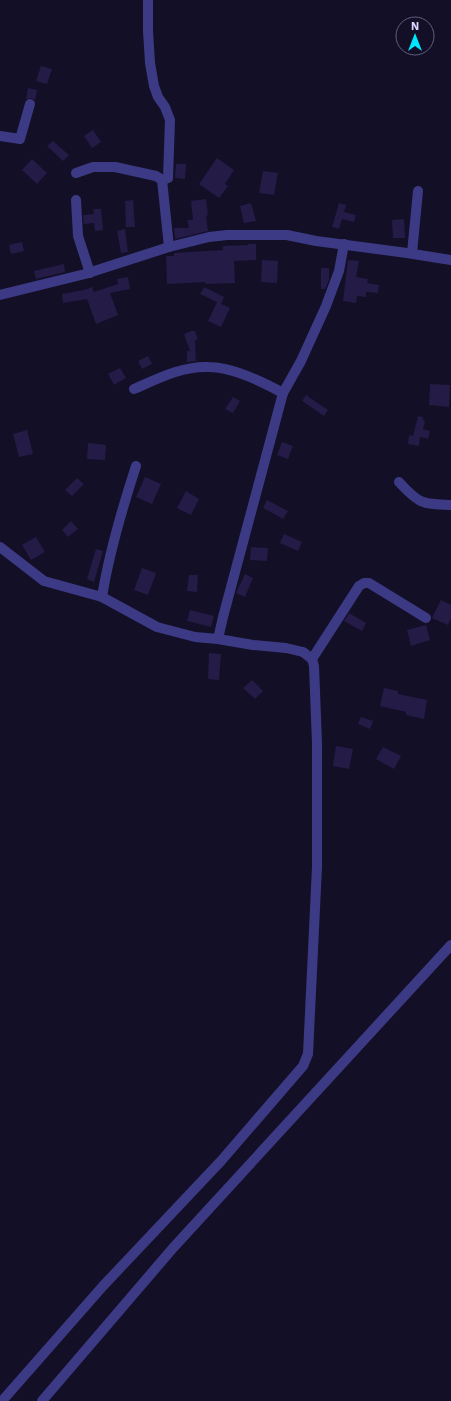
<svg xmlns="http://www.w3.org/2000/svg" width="451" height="1401" viewBox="0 0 451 1401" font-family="'Work Sans',sans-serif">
<rect width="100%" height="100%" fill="#130f26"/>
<g fill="#241b47">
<path d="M41,66L52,69L47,84L36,81Z"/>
<path d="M28,88L37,90L35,100L31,98L26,99Z"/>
<path d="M93,130L101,142L92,148L84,136Z"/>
<path d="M53,141L69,155L63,161L47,146Z"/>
<path d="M217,158L234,170L225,184L228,186L219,198L199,184Z"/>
<path d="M32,159L47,173L37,184L22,170Z"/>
<path d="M176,164H186L185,179L175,178Z"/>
<path d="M263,171L278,173L274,195L259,193Z"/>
<path d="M206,199L208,215L206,216L208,231L175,239L174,228H189L187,220H193L191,201Z"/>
<path d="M133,200L135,227H126L125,201Z"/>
<path d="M251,203L256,221L244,223L240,206Z"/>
<path d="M339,203L346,205L344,212L356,215L354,222L342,219L339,229L332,227Z"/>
<path d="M93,209H101L103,230L95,231L94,223L84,224L83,215L94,214Z"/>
<path d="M404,219L405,238H393L392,220Z"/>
<path d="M125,229L128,252L121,253L117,231Z"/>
<path d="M22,242L24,251L11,254L9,245Z"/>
<path d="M248,244H256V260L234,261L235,283L205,284L206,282L167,284L166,256H174V253L223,250V246L248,245Z"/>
<path d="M262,260L278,261L277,283L261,282Z"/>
<path d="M348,260L359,261L356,277L368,279L367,283L379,285L378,293L366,292V297L357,296L356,303L343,301Z"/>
<path d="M64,264L65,272L36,279L34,271Z"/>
<path d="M321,268H329V280L325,289H321Z"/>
<path d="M128,277L130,289L110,293L118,315L96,324L87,299L63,303L62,294L84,290L92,287L94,292L118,284L117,279Z"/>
<path d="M204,287L224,297L221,304L230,308L221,327L208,321L217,302L200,294Z"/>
<path d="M191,331H195L198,339L195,340L196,361L187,362V351H190L184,334Z"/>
<path d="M148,356L152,364L142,369L138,361Z"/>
<path d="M120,368L126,378L114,385L108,374Z"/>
<path d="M430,384L450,385L449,407L429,405Z"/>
<path d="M306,395L328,410L324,416L302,401Z"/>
<path d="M233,397L240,401L233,413L225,409Z"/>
<path d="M418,416L423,417V420L425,421L423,429L430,431L428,439L420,437L419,446L408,444L409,435L413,436Z"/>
<path d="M27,430L33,454L19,457L13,434Z"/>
<path d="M282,442L293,446L288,459L277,455Z"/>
<path d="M88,443L106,445L105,460L87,459Z"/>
<path d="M145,477L161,484L152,504L136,497Z"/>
<path d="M77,478L84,484L72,496L65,490Z"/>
<path d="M186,491L199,499L191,515L177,508Z"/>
<path d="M267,500L288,511L283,519L263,508Z"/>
<path d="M71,521L78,529L68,537L62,530Z"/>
<path d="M284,534L302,542L298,551L280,543Z"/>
<path d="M36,537L45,552L31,560L22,545Z"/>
<path d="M251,547L268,548L267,561L250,560Z"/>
<path d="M96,549L103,551L94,582L87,579Z"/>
<path d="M142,568L156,573L148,595L134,590Z"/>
<path d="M245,574L253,578L245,597L236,593Z"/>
<path d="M189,575H198L197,592L187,591Z"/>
<path d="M441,600L451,605V618L448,625L432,618Z"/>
<path d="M190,610L214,616L211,627L187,621Z"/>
<path d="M349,613L366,623L362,631L344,621Z"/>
<path d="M426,625L430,640L411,646L407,630Z"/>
<path d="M209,653L221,654L219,680L208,679Z"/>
<path d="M252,680L263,691L255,699L243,688Z"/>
<path d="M384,688L398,691V694L427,700L424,719L406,715V712L380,706Z"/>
<path d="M361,717L373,721L370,729L358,724Z"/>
<path d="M336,746L353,749L349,769L333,766Z"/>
<path d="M383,747L401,756L394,769L376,759Z"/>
</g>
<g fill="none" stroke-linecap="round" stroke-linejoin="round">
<g stroke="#3d3a85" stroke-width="10">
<path d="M148,0V31L150,63L154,86L158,97L165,107L170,120L168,178L162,180"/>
<path d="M0,136L20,139L30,104"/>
<path d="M76,173L93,167H115L156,176L162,180L169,247"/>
<path d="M76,200L78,236L90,273"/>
<path d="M412,253L418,191"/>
<path d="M0,295L85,274L169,247L209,237L227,235H287L316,241L407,253L451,260"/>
<path d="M134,389C157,379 182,366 208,367C231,367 263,382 283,393"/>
<path d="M399,482C419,504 422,504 451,505"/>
<path d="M0,547L44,581L102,597L157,627L195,637L218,639L253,645L286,648L303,652L312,659L314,666L317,743V867L308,1054L303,1066L221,1161L103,1286L2,1401"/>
<path d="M102,597C109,553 122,509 136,466"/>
<path d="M218,639L223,617L283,393L301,361L326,306L339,271L344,244"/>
<path d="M312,659L359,586L364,583H369L426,618"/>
<path d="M42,1401L173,1248L451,945"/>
</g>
</g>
<g transform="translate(415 36)"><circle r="19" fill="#130f26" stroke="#625e7d"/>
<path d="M0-3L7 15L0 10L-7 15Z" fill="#00e5ff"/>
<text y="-6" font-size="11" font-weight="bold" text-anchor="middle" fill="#d9d4ff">N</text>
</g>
</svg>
